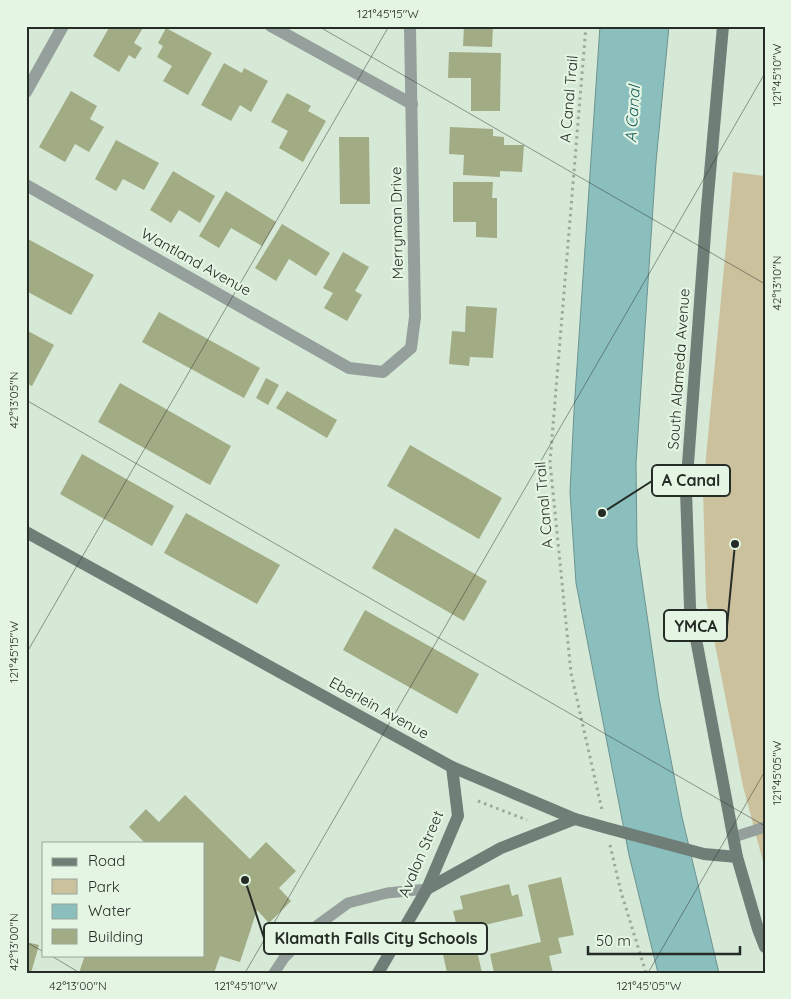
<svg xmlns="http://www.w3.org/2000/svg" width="791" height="999" viewBox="0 0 791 999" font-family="Quicksand,sans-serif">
<rect width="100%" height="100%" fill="#d6e8d6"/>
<path fill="#cbc19d" d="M733,172L765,176V869L743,786L706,599L703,489Z"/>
<path fill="#8bbfbe" stroke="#6c9390" d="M600,26H669L656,162L636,463L637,546L659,698L682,817L719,973H658L629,855L576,583L570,492L574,411Z"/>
<g fill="#a1ab84">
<path d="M110,26H144L134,43L142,48L135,59L129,55L119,72L93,56Z"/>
<path d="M464,26H493L492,47L463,46Z"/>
<path d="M166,28L212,53L188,95L163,81L172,66L157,57L163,46L158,43Z"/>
<path d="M449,52L501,53L500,111H471V78H448Z"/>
<path d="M224,63L242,73L244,68L268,81L251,112L240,105L231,121L201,105Z"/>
<path d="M71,91L97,106L90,119L104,127L89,152L75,144L65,162L39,147Z"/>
<path d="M287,93L311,106L308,111L326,121L303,162L279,148L288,131L271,122Z"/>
<path d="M450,127L493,129V136L504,137V145H524L522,172L500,171V177L463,175L464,155L449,154Z"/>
<path d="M339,137H369L370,204H340Z"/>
<path d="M116,140L159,163L144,190L123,179L116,191L95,179Z"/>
<path d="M173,171L215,196L200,223L179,210L171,223L150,210Z"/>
<path d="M453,182H493L492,198H497V238L476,237V222H453Z"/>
<path d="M226,191L276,222L262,246L231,228L219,248L199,236Z"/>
<path d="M282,224L330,253L316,276L289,259L276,281L255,268Z"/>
<path d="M26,238L94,275L71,315L26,291Z"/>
<path d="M343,252L369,267L355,291L362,295L347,321L324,308L333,293L323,288Z"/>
<path d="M466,306L497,308L493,358L470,357L469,366L449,364L452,331L465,332Z"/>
<path d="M159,312L260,368L244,398L142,342Z"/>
<path d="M26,330L54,345L32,386L26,383Z"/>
<path d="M266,378L279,385L268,405L256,398Z"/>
<path d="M120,383L231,446L210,485L98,422Z"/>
<path d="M287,391L337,420L327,438L276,408Z"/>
<path d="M410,445L502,498L479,539L387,486Z"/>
<path d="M82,454L174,506L152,546L60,494Z"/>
<path d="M186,513L280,565L257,604L164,553Z"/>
<path d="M395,528L487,581L464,621L372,568Z"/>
<path d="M365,610L479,674L457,714L343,650Z"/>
<path d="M185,795L250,859L266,842L296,871L279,888L291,901L269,923L257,910L240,962L220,956L214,973H79L85,955H161L166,957L167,955H204V843H145L129,827L146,809L159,822Z"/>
<path d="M561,877L574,935L558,938L562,953L549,956L553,973H494L490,954L541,942L528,885Z"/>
<path d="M509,884L512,896L518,894L523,916L472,928L482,973H447L439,935L458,931L453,911L463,909L460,896Z"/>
<path d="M26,942L39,945L31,973H26Z"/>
</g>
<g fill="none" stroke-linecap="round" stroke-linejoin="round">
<g stroke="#9baa9b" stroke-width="3" stroke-dasharray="2.5 4" stroke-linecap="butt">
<path d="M586,26L550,462L571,673L602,810"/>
<path d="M478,801L527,820"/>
<path d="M610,845L621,892L646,973"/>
</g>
<g stroke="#959f9b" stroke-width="11">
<path d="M734,837L765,827"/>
<path d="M274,973L284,958L311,930L348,903L387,893L427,889"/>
</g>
<g stroke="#959f9b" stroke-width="12">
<path d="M271,26L412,104"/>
<path d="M26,92L63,26"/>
<path d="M26,185L349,368L383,372L411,348L415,317L410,26"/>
</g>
<g stroke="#6f7f78" stroke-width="12">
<path d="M723,26L707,207L686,491L690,607L737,857L758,929L765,947"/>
<path d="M26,532L452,767L575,819L607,828L704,854L737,857"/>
<path d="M427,889L501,848L575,819"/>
<path d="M378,973L427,889L458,816L452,767"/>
</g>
</g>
<path fill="none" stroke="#252c25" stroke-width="1" stroke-opacity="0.45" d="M318,26L765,284M26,400L765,826M26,654L389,26M26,942L44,952M50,955L80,973M245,973L765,73M648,973L765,771"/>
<g text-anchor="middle" stroke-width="4.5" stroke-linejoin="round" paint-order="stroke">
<g font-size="15" fill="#252c25" stroke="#e4f5e3">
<text transform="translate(569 99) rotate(-85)" y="5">A Canal Trail</text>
<text transform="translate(397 223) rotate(-91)" y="5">Merryman Drive</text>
<text transform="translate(196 262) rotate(29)" y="5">Wantland Avenue</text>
<text transform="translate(679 369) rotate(-86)" y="5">South Alameda Avenue</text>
<text transform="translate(544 505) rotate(-95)" y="5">A Canal Trail</text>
<text transform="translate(379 708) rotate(29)" y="5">Eberlein Avenue</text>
<text transform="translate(421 854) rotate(-67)" y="5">Avalon Street</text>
</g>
<g font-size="16" font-style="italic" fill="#105a59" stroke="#e4f5e3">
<text transform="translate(632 114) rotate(-86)" y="6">A Canal</text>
</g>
</g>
<path fill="none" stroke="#252c25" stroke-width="2" d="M602 513L652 481M735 544L727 626M245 880L264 938"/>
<g fill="#252c25" stroke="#e4f5e3" stroke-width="2">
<circle cx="602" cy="513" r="5"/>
<circle cx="735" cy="544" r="5"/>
<circle cx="245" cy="880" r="5"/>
</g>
<g fill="#e4f5e3" stroke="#252c25" stroke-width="2">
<rect x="652" y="465" width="78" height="31" rx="5"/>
<rect x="664" y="610" width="63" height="31" rx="5"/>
<rect x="264" y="923" width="223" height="31" rx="5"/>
</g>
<g font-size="16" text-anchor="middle" font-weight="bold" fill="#252c25">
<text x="691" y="486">A Canal</text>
<text x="696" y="632">YMCA</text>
<text x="376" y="944">Klamath Falls City Schools</text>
</g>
<rect width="791" height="999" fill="none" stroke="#e4f5e3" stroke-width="55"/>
<rect x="42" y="842" width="162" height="115" fill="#e4f5e3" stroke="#98a597"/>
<rect x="52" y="858" width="25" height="8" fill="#6f7f78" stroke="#98a597"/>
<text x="88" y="866" font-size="15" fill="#252c25">Road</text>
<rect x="52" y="879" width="25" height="15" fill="#cbc19d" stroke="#98a597"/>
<text x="88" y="892" font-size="15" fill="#252c25">Park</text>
<rect x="52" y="904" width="25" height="15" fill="#8bbfbe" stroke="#98a597"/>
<text x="88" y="916" font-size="15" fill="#252c25">Water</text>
<rect x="52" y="929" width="25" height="15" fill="#a1ab84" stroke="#98a597"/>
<text x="88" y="942" font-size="15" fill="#252c25">Building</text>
<path d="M588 946v8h152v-8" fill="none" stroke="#252c25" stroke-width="2.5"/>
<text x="596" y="946" font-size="15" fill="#252c25" stroke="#e4f5e3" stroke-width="4" paint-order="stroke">50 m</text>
<rect x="28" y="28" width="736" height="944" fill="none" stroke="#252c25" stroke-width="2"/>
<g font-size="12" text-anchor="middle" fill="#252c25">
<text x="388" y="18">121°45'15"W</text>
<text transform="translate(777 75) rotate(-90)" y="4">121°45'10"W</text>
<text transform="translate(777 283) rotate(-90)" y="4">42°13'10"N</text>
<text transform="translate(14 400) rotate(-90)" y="4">42°13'05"N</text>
<text transform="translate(14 652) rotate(-90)" y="4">121°45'15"W</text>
<text transform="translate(777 773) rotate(-90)" y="4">121°45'05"W</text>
<text transform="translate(14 942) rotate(-90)" y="4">42°13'00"N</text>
<text x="78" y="990">42°13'00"N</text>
<text x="246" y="990">121°45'10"W</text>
<text x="649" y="990">121°45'05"W</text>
</g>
</svg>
